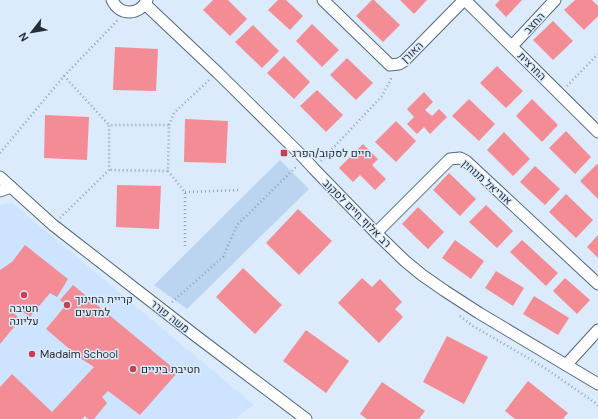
<svg xmlns="http://www.w3.org/2000/svg" width="598" height="419" viewBox="0 0 598 419" font-family="'DM Sans',Heebo,sans-serif">
<rect width="100%" height="100%" fill="#dcebfb"/>
<path fill="#cce4ff" d="M12,203L254,405L234,419H0V205Z"/>
<path fill="#bbd5f1" d="M280,160L309,189L187,309L154,285Z"/>
<g fill="#f38c94">
<path d="M213,0H228L247,19L230,36L203,10Z"/>
<path d="M278,0H286L303,16L290,30L268,10Z"/>
<path d="M372,0H374L400,25L383,42L356,16Z"/>
<path d="M400,0H427L414,14Z"/>
<path d="M500,0H522L506,17L495,5Z"/>
<path d="M575,0H592L598,6V16L584,30L564,10Z"/>
<path d="M553,21L573,41L553,60L533,40Z"/>
<path d="M312,24L339,50L322,67L296,41Z"/>
<path d="M253,25L279,51L262,68L235,42Z"/>
<path d="M115,47L158,49L156,91L113,90Z"/>
<path d="M284,56L310,82L294,99L267,73Z"/>
<path d="M347,58L373,83L356,100L330,75Z"/>
<path d="M497,66L523,91L506,108L480,83Z"/>
<path d="M317,90L343,115L326,132L300,106Z"/>
<path d="M424,92L433,102L425,110L432,116L439,109L447,117L430,134L424,127L417,134L407,124L414,117L407,109Z"/>
<path d="M469,99L495,124L479,141L452,116Z"/>
<path d="M532,99L558,125L542,142L516,116Z"/>
<path d="M45,115L89,117L87,160L44,158Z"/>
<path d="M185,119L228,121L226,163L184,162Z"/>
<path d="M396,121L416,141L396,162L375,142Z"/>
<path d="M566,131L591,157L575,174L549,148Z"/>
<path d="M504,132L530,159L513,176L487,150Z"/>
<path d="M363,144L378,159L372,165L386,179L375,190L360,175L353,182L339,168Z"/>
<path d="M597,164L598,165V199L580,181Z"/>
<path d="M535,166L560,189L545,205L520,182Z"/>
<path d="M449,173L476,199L460,216L433,190Z"/>
<path d="M117,185L161,186L159,229L116,227Z"/>
<path d="M566,194L593,220L576,238L549,212Z"/>
<path d="M486,205L513,231L497,248L469,222Z"/>
<path d="M418,207L444,232L428,249L402,224Z"/>
<path d="M298,209L332,241L299,275L266,243Z"/>
<path d="M598,235V258L587,247Z"/>
<path d="M455,240L484,261L471,279L442,258Z"/>
<path d="M522,240L558,273L546,286L510,252Z"/>
<path d="M25,245L68,279L57,297L50,293L30,317L15,306L12,310L20,320L0,344V270L12,262Z"/>
<path d="M243,268L282,305L255,334L216,297Z"/>
<path d="M496,271L524,288L513,306L485,288Z"/>
<path d="M362,278L372,287L380,279L402,302L395,309L403,317L379,343L338,303Z"/>
<path d="M565,278L590,300L577,314L553,291Z"/>
<path d="M73,285L178,372L140,415L108,391L102,397L107,403L94,419H88L85,416L82,419H0V387L12,374L52,412L94,367L80,358L46,329L66,305L60,300Z"/>
<path d="M534,296L569,318L558,335L523,314Z"/>
<path d="M306,330L349,361L326,393L283,361Z"/>
<path d="M447,336L488,357L464,404L423,382Z"/>
<path d="M528,381L568,413L563,419H515L505,411Z"/>
<path d="M382,382L425,411L419,419H367L360,414Z"/>
</g>
<g fill="none" stroke-linecap="round" stroke-linejoin="round">
<defs>
<g id="minor">
<path d="M112,0C120,17 140,15 147,0"/>
<path d="M323,0L390,65L399,64L404,61L464,0"/>
<path d="M465,0L598,132"/>
<path d="M145,4L218,73L304,158L314,169L376,233L405,261L422,275L445,291L479,313L598,384"/>
<path d="M512,46L555,0"/>
<path d="M0,177L53,225L196,336L306,419"/>
<path d="M0,191L11,187"/>
<path d="M376,233L450,159L460,158L466,161L598,284"/>
<path d="M566,365L598,330"/>
</g>
</defs>
<use href="#minor" stroke="#51677e" stroke-width="13"/>
<g stroke="#95a2b0" stroke-width="2.5" stroke-dasharray="1 3" stroke-linecap="butt">
<path d="M64,76L109,125"/>
<path d="M567,86L598,54"/>
<path d="M169,125L174,113L209,80"/>
<path d="M0,153L64,76L118,20"/>
<path d="M321,161L382,96L392,77"/>
<path d="M168,171L185,192V248"/>
<path d="M185,192L241,190"/>
<path d="M60,218L109,170V125H169L168,171L109,170"/>
<path d="M172,302L223,257L237,225L297,166"/>
<path d="M460,316L473,326L545,368L597,404L598,406"/>
</g>
<use href="#minor" stroke="#fff" stroke-width="11"/>
</g>
<g fill="#cc3c54" stroke="#dcebfb" stroke-width="1.5">
<rect x="280" y="149" width="8" height="8" rx="2"/>
<circle cx="24" cy="295" r="4"/>
<circle cx="67" cy="305" r="4"/>
<circle cx="32" cy="354" r="4"/>
<circle cx="133" cy="369" r="4"/>
</g>
<g text-anchor="middle" stroke-width="3" stroke-linejoin="round" paint-order="stroke">
<g font-size="11" fill="#252e38" stroke="#dcebfb">
<text transform="translate(534 23) rotate(-47)" y="4">החצב</text>
<text transform="translate(412 52) rotate(-43)" y="4">האורן</text>
<text transform="translate(532 66) rotate(45)" y="4">החרצית</text>
<text transform="translate(487 182) rotate(41)" y="4">אוריאל מנוחין</text>
<text transform="translate(357 213) rotate(45)" y="4">רב אלוף חיים לסקוב</text>
<text transform="translate(170 316) rotate(38)" y="4">משה פורר</text>
</g>
<g font-size="11" fill="#252e38" stroke="#dcebfb" text-anchor="start">
<text x="292" y="157">חיים לסקוב/הפרג</text>
<text x="75" y="303">קריית החינוך<tspan x="75" dy="13">למדעים</tspan></text>
<text x="24" y="312" text-anchor="middle">חטיבה<tspan x="24" dy="13">עליונה</tspan></text>
<text x="40" y="358">Madaim School</text>
<text x="141" y="373">חטיבת ביניים</text>
</g>
</g>
<g transform="translate(32 32) rotate(239)" stroke="#dcebfb" stroke-width="3" paint-order="stroke">
<path d="M0-3L7 15L0 10L-7 15Z" fill="#252e38"/>
<text y="-6" font-size="11" font-weight="bold" text-anchor="middle" fill="#252e38">N</text>
</g>
</svg>
